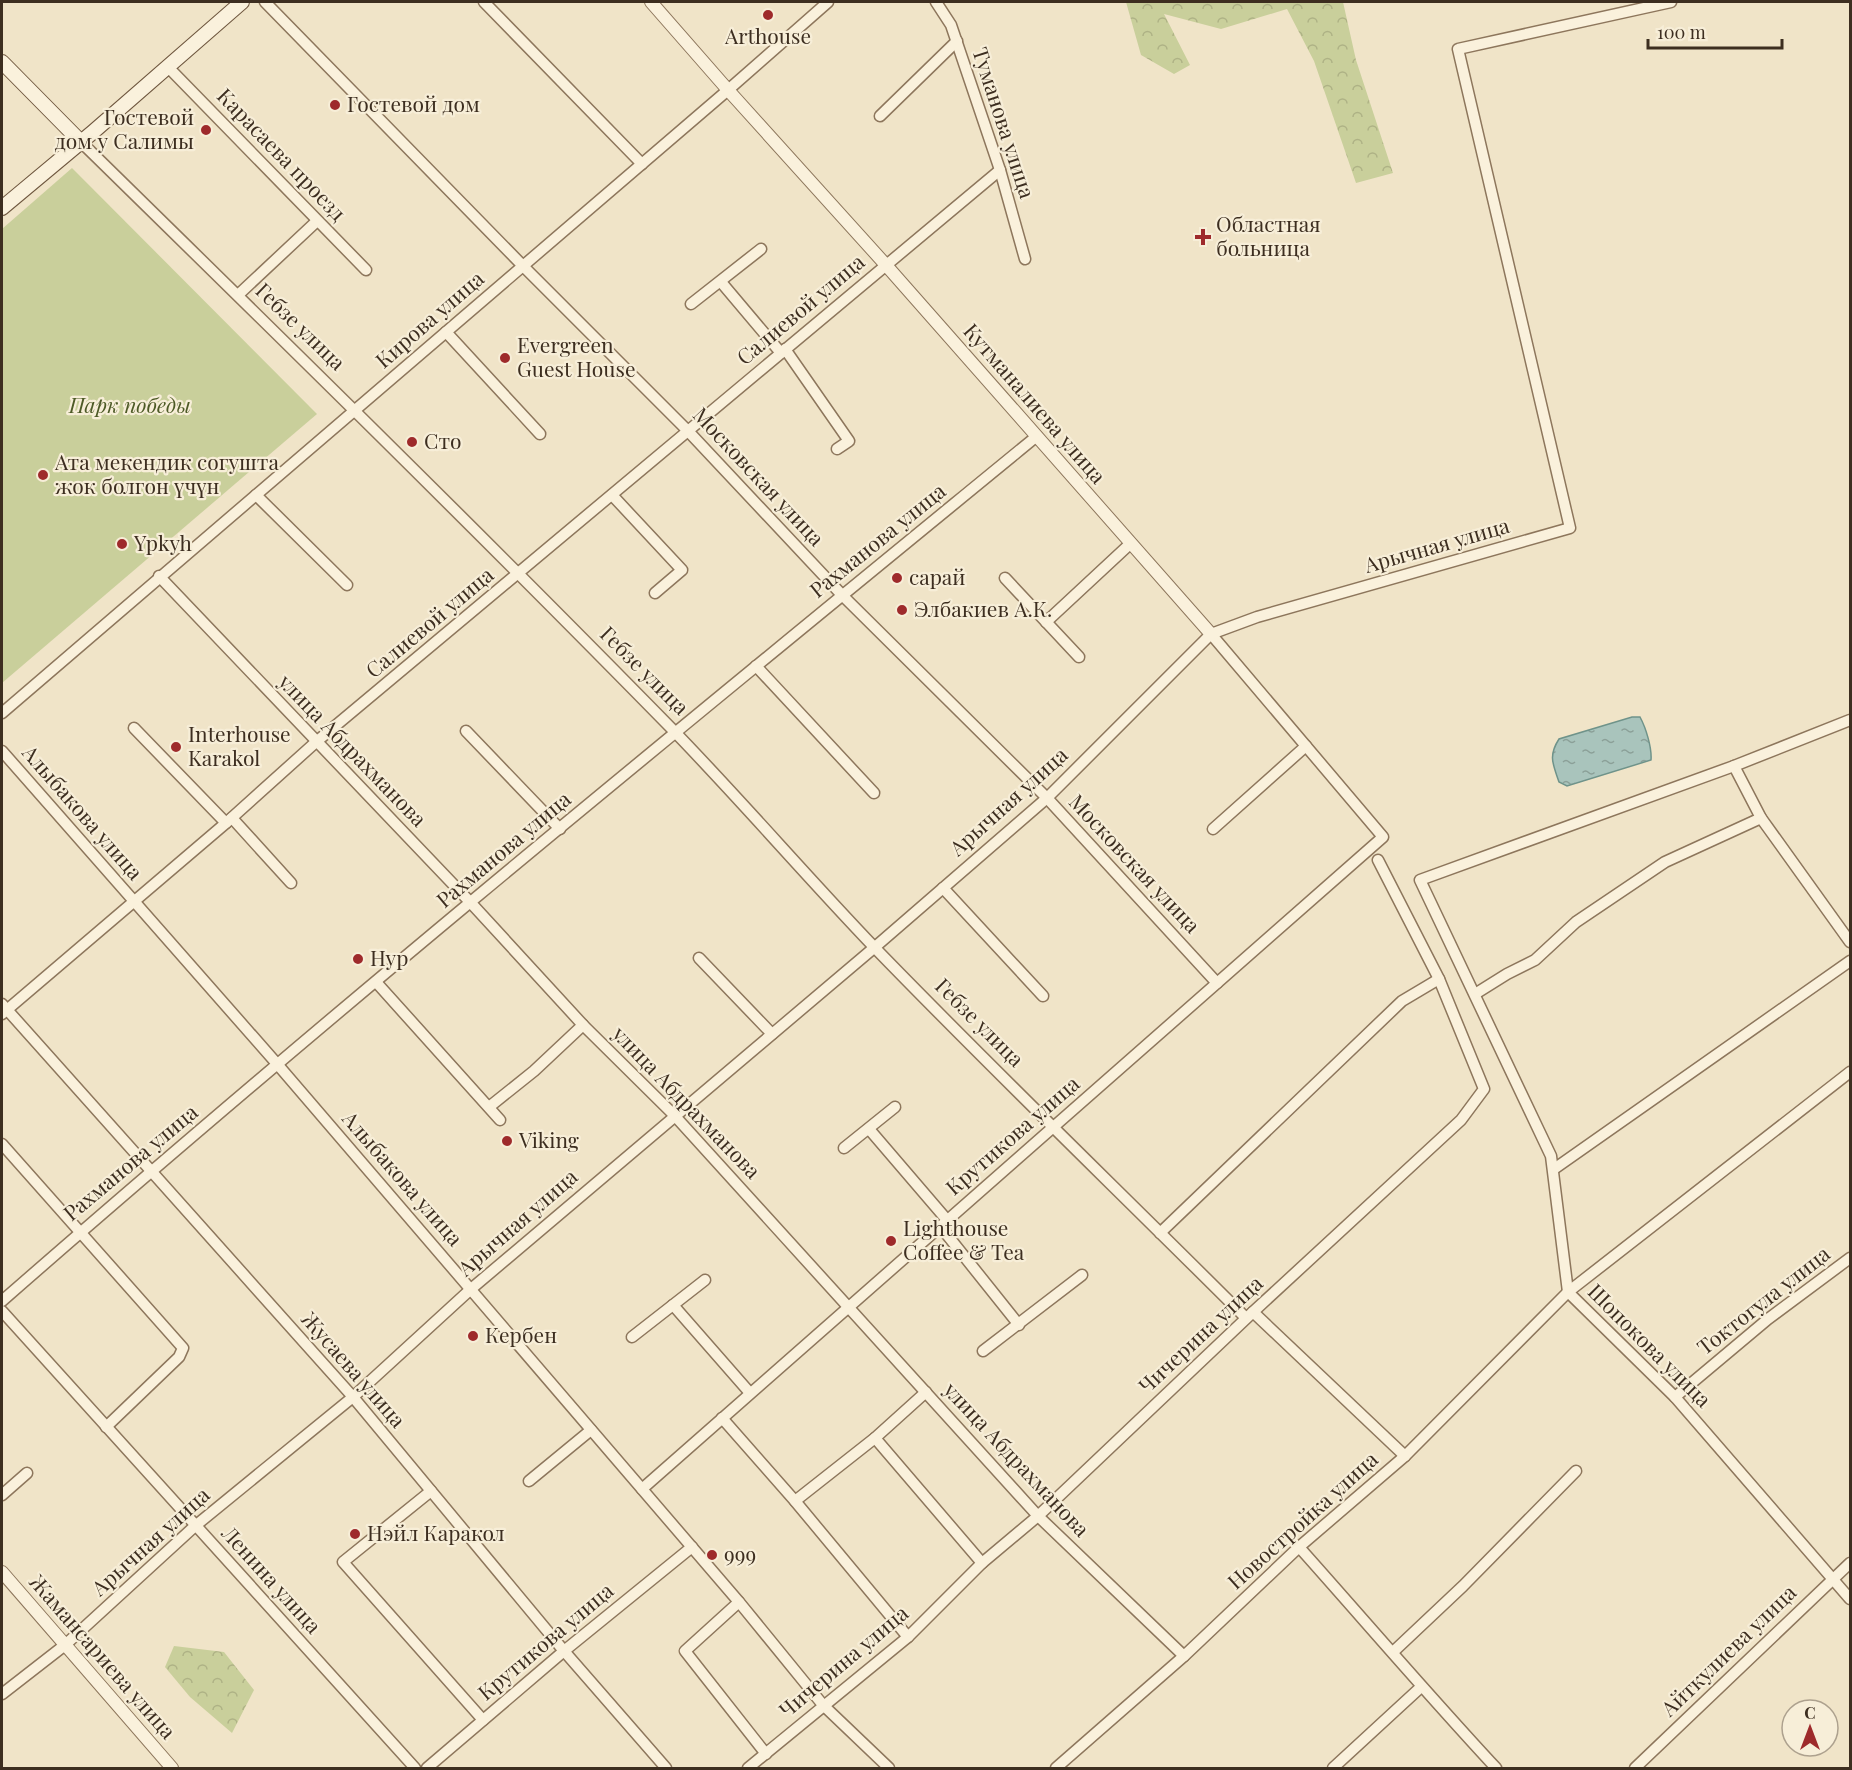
<svg xmlns="http://www.w3.org/2000/svg" width="1852" height="1770" viewBox="0 0 1852 1770" font-family="'Playfair Display',serif">
<defs>
<pattern id="forest-crowns" width="20" height="18" patternUnits="userSpaceOnUse" patternTransform="scale(1.5)"><rect width="20" height="18" fill="#c9cf9b"/><path d="M2 6a3 3 0 1 1 6 0M12 15a3 3 0 1 1 6 0" fill="none" stroke="#aeb285"/></pattern>
<pattern id="water-ripples" width="26" height="14" patternUnits="userSpaceOnUse" patternTransform="scale(1.5)"><rect width="26" height="14" fill="#a9c4bc"/><path d="M2 4q2-2 4 0t4 0M15 11q2-2 4 0t4 0" fill="none" stroke="#8ba098"/></pattern>
</defs>
<rect width="100%" height="100%" fill="#f0e4c8"/>
<path fill="#c9cf9b" d="M72,168L317,414L2,683V229Z"/>
<g fill="url(#forest-crowns)">
<path d="M1126,2H1343L1356,60L1393,173L1356,183L1314,61L1287,9L1221,29L1164,14L1190,65L1174,74L1141,55Z"/>
<path d="M174,1646L224,1652L254,1690L232,1733L190,1697L165,1667Z"/>
</g>
<path fill="url(#water-ripples)" stroke="#6f938a" stroke-width="1.5" d="M1632,717H1640C1646,728 1652,748 1651,760L1567,786L1559,782C1553,764 1548,756 1559,739Z"/>
<g fill="none" stroke-linecap="round" stroke-linejoin="round">
<defs>
<g id="minor">
<path d="M265,2L523,266L688,431L842,595L1047,798L1217,983"/>
<path d="M484,2L642,164"/>
<path d="M936,2L951,25L1000,170L1025,259"/>
<path d="M167,66L366,270"/>
<path d="M880,116L957,41"/>
<path d="M81,142C279,336 477,530 671,728C741,800 806,876 875,948C997,1074 1123,1195 1246,1318"/>
<path d="M721,282L781,353"/>
<path d="M238,295L317,221"/>
<path d="M691,304L761,249"/>
<path d="M446,332L540,434"/>
<path d="M785,349L849,441L837,449"/>
<path d="M256,495L347,585"/>
<path d="M612,495L682,570L655,593"/>
<path d="M159,576L471,903L583,1025L674,1115L1038,1516L1184,1656"/>
<path d="M1005,578L1079,657"/>
<path d="M1046,622L1131,543"/>
<path d="M756,666L874,793"/>
<path d="M2,713L728,90L828,2"/>
<path d="M1850,720L1734,766L1420,880L1551,1156L1568,1292L1675,1397L1850,1599"/>
<path d="M134,728L226,823"/>
<path d="M466,731L560,829"/>
<path d="M2,751L278,1065L739,1602L823,1705L889,1768"/>
<path d="M1734,766L1761,818L1850,942"/>
<path d="M232,818L291,883"/>
<path d="M1213,829L1306,746"/>
<path d="M943,888L1043,996"/>
<path d="M699,958L772,1034"/>
<path d="M376,982L500,1120"/>
<path d="M1475,994L1507,974L1535,960L1576,922L1665,862L1761,818"/>
<path d="M2,1004L353,1397L564,1651L666,1768"/>
<path d="M2,1014L226,823L316,742L1000,170"/>
<path d="M489,1107L534,1071L583,1025"/>
<path d="M869,1129L947,1220"/>
<path d="M2,1144L183,1348L179,1357L106,1427"/>
<path d="M844,1148L895,1107"/>
<path d="M1554,1169L1850,961"/>
<path d="M940,1226L1019,1325"/>
<path d="M1160,1233L1402,1001L1439,979"/>
<path d="M2,1301C340,1005 689,721 1037,436"/>
<path d="M673,1305L750,1393"/>
<path d="M2,1311L415,1768"/>
<path d="M1253,1312L1405,1456"/>
<path d="M632,1337L705,1280"/>
<path d="M983,1351L1082,1275"/>
<path d="M1675,1397L1768,1319L1850,1258"/>
<path d="M722,1418L795,1501L908,1637"/>
<path d="M875,1438L982,1563"/>
<path d="M529,1481L591,1430"/>
<path d="M642,1489L1383,837L1211,634"/>
<path d="M431,1491L343,1562L483,1720"/>
<path d="M2,1495L27,1473"/>
<path d="M795,1501L875,1438L926,1392"/>
<path d="M1299,1547C1365,1621 1429,1696 1496,1768"/>
<path d="M739,1602L685,1651L766,1754"/>
<path d="M1393,1652L1463,1586L1576,1471"/>
<path d="M2,1694L65,1645L195,1526L353,1397L471,1289L875,947L1047,798L1211,634L1257,617L1570,528L1458,49L1671,2"/>
<path d="M427,1768L564,1651L692,1547"/>
<path d="M748,1768L908,1637L982,1563L1038,1516L1253,1312L1461,1120L1484,1089L1439,979L1378,860"/>
<path d="M1056,1768L1184,1656L1299,1547L1405,1456L1568,1292L1850,1072"/>
<path d="M1333,1768L1421,1687"/>
<path d="M1635,1768L1850,1563"/>
</g>
<g id="tertiary">
<path d="M651,2L728,90L885,264L1211,634"/>
<path d="M2,1572L172,1768"/>
</g>
<g id="secondary">
<path d="M2,62L81,142"/>
<path d="M2,208L93,132L242,2"/>
</g>
</defs>
<use href="#minor" stroke="#8d765c" stroke-width="13"/>
<use href="#tertiary" stroke="#8d765c" stroke-width="14"/>
<use href="#secondary" stroke="#6f573f" stroke-width="16"/>
<use href="#minor" stroke="#faf1dc" stroke-width="10"/>
<use href="#tertiary" stroke="#faf1dc" stroke-width="12"/>
<use href="#secondary" stroke="#faf1dc" stroke-width="14"/>
</g>
<g fill="#9e2a2b" stroke="#f7eed8" stroke-width="2">
<circle cx="768" cy="15" r="6"/>
<circle cx="335" cy="105" r="6"/>
<circle cx="206" cy="130" r="6"/>
<path d="M1200 228h6v6h6v6h-6v6h-6v-6h-6v-6h6z"/>
<circle cx="505" cy="358" r="6"/>
<circle cx="412" cy="442" r="6"/>
<circle cx="43" cy="475" r="6"/>
<circle cx="122" cy="544" r="6"/>
<circle cx="897" cy="578" r="6"/>
<circle cx="902" cy="610" r="6"/>
<circle cx="176" cy="747" r="6"/>
<circle cx="358" cy="959" r="6"/>
<circle cx="507" cy="1141" r="6"/>
<circle cx="891" cy="1241" r="6"/>
<circle cx="473" cy="1336" r="6"/>
<circle cx="355" cy="1534" r="6"/>
<circle cx="712" cy="1555" r="6"/>
</g>
<g text-anchor="middle" stroke-width="4.5" stroke-linejoin="round" paint-order="stroke">
<g font-size="21" fill="#3d2e20" stroke="#f7eed8" text-anchor="start">
<text x="768" y="44" text-anchor="middle">Arthouse</text>
<text x="347" y="112">Гостевой дом</text>
<text x="194" y="125" text-anchor="end">Гостевой<tspan x="194" dy="24">дом у Салимы</tspan></text>
<text x="1216" y="232">Областная<tspan x="1216" dy="24">больница</tspan></text>
<text x="517" y="353">Evergreen<tspan x="517" dy="24">Guest House</tspan></text>
<text x="424" y="449">Сто</text>
<text x="55" y="470">Ата мекендик согушта<tspan x="55" dy="24">жок болгон үчүн</tspan></text>
<text x="134" y="551">Ypkyh</text>
<text x="909" y="585">сарай</text>
<text x="914" y="617">Элбакиев А.К.</text>
<text x="188" y="742">Interhouse<tspan x="188" dy="24">Karakol</tspan></text>
<text x="370" y="966">Нур</text>
<text x="519" y="1148">Viking</text>
<text x="903" y="1236">Lighthouse<tspan x="903" dy="24">Coffee &amp; Tea</tspan></text>
<text x="485" y="1343">Кербен</text>
<text x="367" y="1541">Нэйл Каракол</text>
<text x="724" y="1562">999</text>
</g>
<g font-size="21" fill="#3d2e20" stroke="#f7eed8">
<text transform="translate(1003 123) rotate(72)" y="7">Туманова улица</text>
<text transform="translate(281 155) rotate(46)" y="7">Карасаева проезд</text>
<text transform="translate(801 310) rotate(-40)" y="7">Салиевой улица</text>
<text transform="translate(430 320) rotate(-41)" y="7">Кирова улица</text>
<text transform="translate(300 327) rotate(44)" y="7">Гебзе улица</text>
<text transform="translate(1034 404) rotate(49)" y="7">Кутманалиева улица</text>
<text transform="translate(758 477) rotate(47)" y="7">Московская улица</text>
<text transform="translate(878 541) rotate(-39)" y="7">Рахманова улица</text>
<text transform="translate(1437 546) rotate(-16)" y="7">Арычная улица</text>
<text transform="translate(430 623) rotate(-40)" y="7">Салиевой улица</text>
<text transform="translate(644 671) rotate(45)" y="7">Гебзе улица</text>
<text transform="translate(352 751) rotate(46)" y="7">улица Абдрахманова</text>
<text transform="translate(1009 802) rotate(-42)" y="7">Арычная улица</text>
<text transform="translate(82 813) rotate(49)" y="7">Алыбакова улица</text>
<text transform="translate(504 850) rotate(-40)" y="7">Рахманова улица</text>
<text transform="translate(1134 864) rotate(47)" y="7">Московская улица</text>
<text transform="translate(979 1023) rotate(45)" y="7">Гебзе улица</text>
<text transform="translate(686 1103) rotate(46)" y="7">улица Абдрахманова</text>
<text transform="translate(1013 1136) rotate(-41)" y="7">Крутикова улица</text>
<text transform="translate(131 1163) rotate(-40)" y="7">Рахманова улица</text>
<text transform="translate(402 1179) rotate(49)" y="7">Алыбакова улица</text>
<text transform="translate(518 1223) rotate(-41)" y="7">Арычная улица</text>
<text transform="translate(1764 1301) rotate(-38)" y="7">Токтогула улица</text>
<text transform="translate(1201 1335) rotate(-43)" y="7">Чичерина улица</text>
<text transform="translate(1649 1346) rotate(45)" y="7">Шопокова улица</text>
<text transform="translate(353 1370) rotate(49)" y="7">Жусаева улица</text>
<text transform="translate(1016 1460) rotate(47)" y="7">улица Абдрахманова</text>
<text transform="translate(1303 1521) rotate(-42)" y="7">Новостройка улица</text>
<text transform="translate(151 1542) rotate(-42)" y="7">Арычная улица</text>
<text transform="translate(271 1580) rotate(48)" y="7">Ленина улица</text>
<text transform="translate(546 1642) rotate(-40)" y="7">Крутикова улица</text>
<text transform="translate(1729 1651) rotate(-44)" y="7">Айткулиева улица</text>
<text transform="translate(102 1657) rotate(49)" y="7">Жамансариева улица</text>
<text transform="translate(844 1662) rotate(-40)" y="7">Чичерина улица</text>
</g>
<g font-size="21" font-style="italic" fill="#4d5a26" stroke="#f7eed8">
<text x="130" y="413">Парк победы</text>
</g>
</g>
<rect width="1852" height="1770" fill="none" stroke="#3d2e20" stroke-width="6"/>
<g transform="translate(1810 1728)"><circle r="28" fill="#f7eed8" stroke="#ada18e" stroke-width="1.5"/>
<path d="M0-4.5L10 22L0 15L-10 22Z" fill="#9e2a2b"/>
<text y="-9" font-size="16" font-weight="bold" text-anchor="middle" fill="#3d2e20">С</text>
</g>
<path d="M1648 39v9h134v-9" fill="none" stroke="#3d2e20" stroke-width="3"/>
<text x="1657" y="39" font-size="18" fill="#3d2e20" stroke="#f7eed8" stroke-width="4.5" paint-order="stroke">100 m</text>
</svg>
